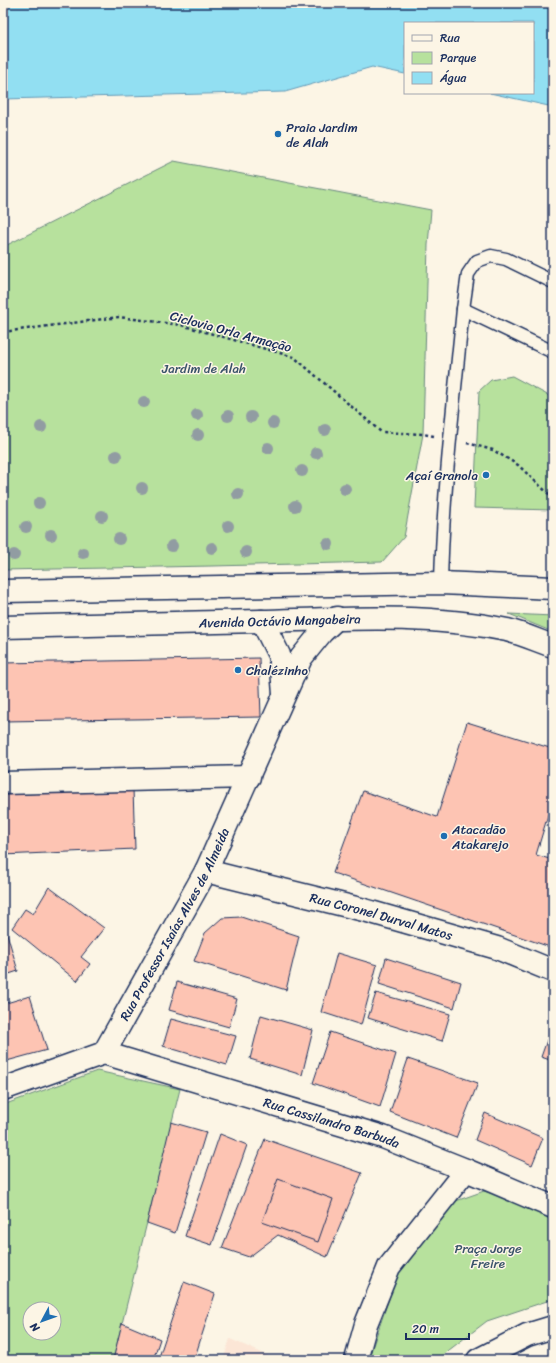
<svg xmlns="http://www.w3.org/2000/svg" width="556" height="1363" viewBox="0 0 556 1363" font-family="Sriracha,sans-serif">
<rect width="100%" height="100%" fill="#fcf5e5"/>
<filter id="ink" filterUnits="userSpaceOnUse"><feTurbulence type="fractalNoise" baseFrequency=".025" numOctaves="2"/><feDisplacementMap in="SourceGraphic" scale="8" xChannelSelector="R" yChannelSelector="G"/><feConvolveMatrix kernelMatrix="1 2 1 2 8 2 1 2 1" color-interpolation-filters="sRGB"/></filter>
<g filter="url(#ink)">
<path fill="#fce6d6" d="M230,1339L278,1360H223Z"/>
<g fill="#b7e19d" stroke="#69887e" fill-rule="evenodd">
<path d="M174,161L431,210L428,245L423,434L404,537L382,562L212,566L3,570V247Z"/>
<path d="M512,376L553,398V510L474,508L479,391L491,380Z"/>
<path d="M509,614L553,616V632Z"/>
<path d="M97,1071L180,1089L113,1360H3V1105ZM30,1309H54V1333H30Z"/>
<path d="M484,1191L517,1201L553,1215V1299L487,1321L436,1360H368L398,1272L453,1202Z"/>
</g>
<path fill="#92dff2" stroke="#6299b7" d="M3,3H553V107L490,93H533V23H405V74L372,67L285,92L3,99Z"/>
<g fill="#fdc4b3" stroke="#1b2f5e">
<path d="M259,658L261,717L3,721V663Z"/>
<path d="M467,722L553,749V798L536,855L553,860V948L333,873L363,791L437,817Z"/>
<path d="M133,789L135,849L3,855V795Z"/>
<path d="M49,887L104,928L81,957L90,964L77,981L12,928L25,909L33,914Z"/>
<path d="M241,917L299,936L286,990L194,961L205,933L222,918Z"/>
<path d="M3,920L18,971L3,976Z"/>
<path d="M337,953L377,965L361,1025L321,1012Z"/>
<path d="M386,958L461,982L454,1008L379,984Z"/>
<path d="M177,982L237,999L229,1027L169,1010Z"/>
<path d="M376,993L450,1014L442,1041L368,1018Z"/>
<path d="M30,996L47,1050L3,1062V1004Z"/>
<path d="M261,1015L313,1030L302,1075L250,1059Z"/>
<path d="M171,1019L236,1036L227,1065L163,1046Z"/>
<path d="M553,1023V1061L541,1057Z"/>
<path d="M330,1032L396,1054L380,1107L313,1083Z"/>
<path d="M408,1059L478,1083L456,1138L390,1112Z"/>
<path d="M485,1113L543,1138L532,1165L475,1140Z"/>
<path d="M171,1122L206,1132L175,1233L147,1223Z"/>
<path d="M220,1134L247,1145L212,1245L185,1236Z"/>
<path d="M265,1139L362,1173L327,1257L278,1235L249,1257L222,1248Z"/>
<path d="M278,1179L333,1199L318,1242L262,1222Z"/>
<path d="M184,1282L215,1294L194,1360H158Z"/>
<path d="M122,1323L160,1339L153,1360H113Z"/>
</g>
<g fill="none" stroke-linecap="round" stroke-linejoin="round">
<defs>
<g id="service">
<path d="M463,309L468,274L477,261L491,256L506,259L553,282"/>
<path d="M441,583C443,492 454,400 463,309L553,352"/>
</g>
<g id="minor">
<path d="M262,621L279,655L282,669L284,694"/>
<path d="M3,783L249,777"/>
<path id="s1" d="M206,871L364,910L497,948L553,971"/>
<path id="s2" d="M104,1053L383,1137L466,1170L553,1207"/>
<path id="s3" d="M3,1089L104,1053L206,871L301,658L322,632L337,618"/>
<path d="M356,1360L366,1324L389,1267L466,1170"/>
<path d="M478,1360L527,1335L553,1327"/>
</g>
<g id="primary">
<path d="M3,591L441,583L553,588"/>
<path id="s4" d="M3,627C89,625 174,623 260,621C343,619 425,613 507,630C523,634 538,641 553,646"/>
</g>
</defs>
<use href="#service" stroke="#1b2f5e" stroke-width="15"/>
<use href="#minor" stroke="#1b2f5e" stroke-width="25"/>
<use href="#primary" stroke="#1b2f5e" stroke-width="25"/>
<g stroke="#1b2f5e" stroke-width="2.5" stroke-dasharray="3 3" stroke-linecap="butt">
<path d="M3,332L119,317L181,325L294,357L381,432L423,434L434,436"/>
<path d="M467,443L493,450L518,465L553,498"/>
</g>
<use href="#service" stroke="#fcf5e5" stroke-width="12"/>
<use href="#minor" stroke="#fcf5e5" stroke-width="22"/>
<use href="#primary" stroke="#fcf5e5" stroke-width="22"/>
</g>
<g fill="#919ca2">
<circle cx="144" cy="402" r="6"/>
<circle cx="197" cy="415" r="6"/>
<circle cx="228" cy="416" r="6"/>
<circle cx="251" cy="417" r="6"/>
<circle cx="273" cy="423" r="6"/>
<circle cx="41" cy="427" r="6"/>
<circle cx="325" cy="430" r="6"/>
<circle cx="198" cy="435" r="6"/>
<circle cx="268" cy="448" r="6"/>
<circle cx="316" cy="453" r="6"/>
<circle cx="116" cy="456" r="6"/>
<circle cx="302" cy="471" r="6"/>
<circle cx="142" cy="488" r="6"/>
<circle cx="345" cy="489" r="6"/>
<circle cx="238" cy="494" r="6"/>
<circle cx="39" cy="503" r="6"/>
<circle cx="295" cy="506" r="6"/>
<circle cx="102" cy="516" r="6"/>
<circle cx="228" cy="526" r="6"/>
<circle cx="26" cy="527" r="6"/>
<circle cx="51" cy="535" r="6"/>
<circle cx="119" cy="539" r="6"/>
<circle cx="328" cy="544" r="6"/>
<circle cx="172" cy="546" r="6"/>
<circle cx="212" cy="548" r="6"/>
<circle cx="246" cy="552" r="6"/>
<circle cx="83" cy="553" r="6"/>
<circle cx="14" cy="555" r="6"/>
</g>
</g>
<g fill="#1f6fb2" stroke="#fcf5e5" stroke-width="1.5">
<circle cx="278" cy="134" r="4"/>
<circle cx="486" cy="475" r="4"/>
<circle cx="238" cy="670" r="4"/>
<circle cx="444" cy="836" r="4"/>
</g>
<g text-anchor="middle" stroke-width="3" stroke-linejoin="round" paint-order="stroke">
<g font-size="13" fill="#1b2f5e" stroke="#fcf5e5" text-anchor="start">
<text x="286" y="132">Praia Jardim<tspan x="286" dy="15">de Alah</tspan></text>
<text x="478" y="480" text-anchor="end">Açaí Granola</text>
<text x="246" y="675">Chalézinho</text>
<text x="452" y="834">Atacadão<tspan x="452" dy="15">Atakarejo</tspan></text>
</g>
<g font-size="13" fill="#1b2f5e" stroke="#fcf5e5">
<text transform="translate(231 331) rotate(15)" y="5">Ciclovia Orla Armação</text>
<text dy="5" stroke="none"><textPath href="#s4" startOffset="277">Avenida Octávio Mangabeira</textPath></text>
<text dy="5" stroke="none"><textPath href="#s1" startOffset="181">Rua Coronel Durval Matos</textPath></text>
<text dy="5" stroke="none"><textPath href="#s3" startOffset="254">Rua Professor Isaías Alves de Almeida</textPath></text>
<text dy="5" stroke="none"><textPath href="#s2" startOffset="238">Rua Cassilandro Barbuda</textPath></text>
</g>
<g font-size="13" fill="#3a536b" stroke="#fcf5e5">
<text x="204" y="373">Jardim de Alah</text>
<text x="488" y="1253">Praça Jorge<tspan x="488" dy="15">Freire</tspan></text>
</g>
</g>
<rect width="556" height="1363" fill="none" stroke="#fcf5e5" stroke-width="16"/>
<rect x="8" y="8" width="540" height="1347" fill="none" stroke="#1b2f5e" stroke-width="1.5" filter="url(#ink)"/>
<rect x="404" y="22" width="130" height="72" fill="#fcf5e5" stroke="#a2a6af"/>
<rect x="412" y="35" width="20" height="6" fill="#fcf5e5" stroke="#a2a6af"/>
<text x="440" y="42" font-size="12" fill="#1b2f5e">Rua</text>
<rect x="412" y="52" width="20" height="12" fill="#b7e19d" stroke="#a2a6af"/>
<text x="440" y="62" font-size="12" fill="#1b2f5e">Parque</text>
<rect x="412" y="72" width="20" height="12" fill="#92dff2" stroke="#a2a6af"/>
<text x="440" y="82" font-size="12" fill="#1b2f5e">Água</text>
<g transform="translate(42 1321) rotate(229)"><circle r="19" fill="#fcf5e5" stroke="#a2a6af"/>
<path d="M0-3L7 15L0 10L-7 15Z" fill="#1f6fb2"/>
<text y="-6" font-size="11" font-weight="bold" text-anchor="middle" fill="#1b2f5e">N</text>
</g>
<path d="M406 1333v6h63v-6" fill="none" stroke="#1b2f5e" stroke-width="2"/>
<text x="412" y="1333" font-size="12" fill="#1b2f5e" stroke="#fcf5e5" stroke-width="3" paint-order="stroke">20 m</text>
</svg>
